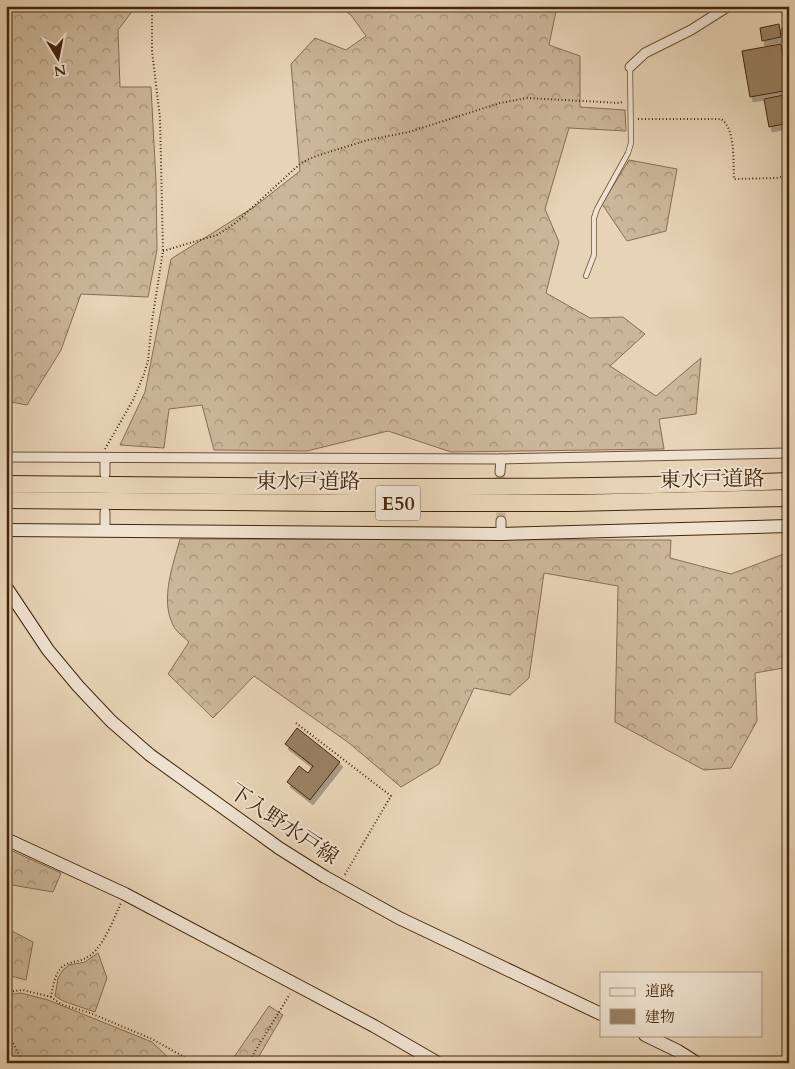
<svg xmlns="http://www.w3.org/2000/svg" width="795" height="1069" viewBox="0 0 795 1069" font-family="Cardo,'Noto Serif JP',serif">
<defs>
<pattern id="forest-crowns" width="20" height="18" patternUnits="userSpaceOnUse" patternTransform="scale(1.25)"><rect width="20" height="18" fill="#cbb699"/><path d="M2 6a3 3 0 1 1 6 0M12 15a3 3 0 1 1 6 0" fill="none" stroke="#a6947b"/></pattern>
<filter id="shadow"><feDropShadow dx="3" dy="5" stdDeviation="0" flood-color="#0004"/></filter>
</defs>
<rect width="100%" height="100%" fill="#e7d3b6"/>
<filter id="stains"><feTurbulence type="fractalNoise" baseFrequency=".004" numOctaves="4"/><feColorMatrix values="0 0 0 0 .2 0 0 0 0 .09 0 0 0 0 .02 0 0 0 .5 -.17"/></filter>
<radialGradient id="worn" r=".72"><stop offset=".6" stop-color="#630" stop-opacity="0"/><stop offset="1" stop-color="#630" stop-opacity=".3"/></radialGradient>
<g fill="url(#forest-crowns)" stroke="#876e52">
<path d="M6,6H136L118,30L120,87H151L156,181L157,250L148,297L81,294L61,350L27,405L6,401Z"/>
<path d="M337,6H557L549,45L580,56V107L625,110L626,131L569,128L545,209L559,242L546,293L590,318L623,317L645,334L610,366L656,396L701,358L696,414L659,419L664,449L451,452L388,431L307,451L214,450L202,405L169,409L164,448L120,445L145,392L171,259L254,207L300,171L291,64L315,38L346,50L366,36L351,15Z"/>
<path d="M629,160L677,169L666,231L627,241L602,204Z"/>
<path d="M180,539L671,540L670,558L731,574L789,552V667L755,673L757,721L731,768L704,770L615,722L618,586L544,573L529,678L510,695L474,688L439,764L401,787L349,743L254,676L213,718L168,674L189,642C184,637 176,632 173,625C160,599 173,565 180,539Z"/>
<path d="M6,848L61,873L53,892L6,884Z"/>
<path d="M10,930L33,942L26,980L11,976C5,960 5,946 10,930Z"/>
<path d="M98,953L107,978L95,1012L63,1001L55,996L58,978L63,970L69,965L85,962Z"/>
<path d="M21,993L48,1000L152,1042L174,1063H6V995Z"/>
<path d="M269,1006L283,1015L255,1063H230Z"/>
</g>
<g fill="#988063" stroke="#43260a" filter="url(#shadow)">
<path d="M779,24L781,37L762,41L760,28Z"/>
<path d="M789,26V36L784,37L782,28Z"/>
<path d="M781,44L789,90L750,97L742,51Z"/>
<path d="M789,94V123L769,127L764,99Z"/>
<path d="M297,728L340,762L310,800L287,782L299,766L308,773L313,766L285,744Z"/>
</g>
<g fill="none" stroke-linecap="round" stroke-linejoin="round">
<path stroke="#c6b094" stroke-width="9" stroke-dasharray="9 4.5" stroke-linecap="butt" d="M500,472L501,521"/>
<defs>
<path id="lane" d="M586,276L594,255V218L597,209L628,153L631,143L630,67"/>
<g id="street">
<path d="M630,67L645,53L691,30L729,6"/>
<path d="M6,457L501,459L789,453"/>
<path d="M500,472L501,459"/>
<path d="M105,474V458"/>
<path d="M501,521V534"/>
<path d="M105,530V512"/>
</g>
<g id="secondary">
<path d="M6,530L501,534L789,526"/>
<path d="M6,587L48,650L78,686L111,721L150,755L279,848L325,877L399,918L601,1014"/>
<path d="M6,839L125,894L374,1026L438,1063"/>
<path d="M645,1035L678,1051L697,1063"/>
</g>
<g id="highway">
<path d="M6,484C267,486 528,491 789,481"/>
<path d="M6,500L328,503H572L789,498"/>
</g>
</defs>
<use href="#lane" stroke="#6c5135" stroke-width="6"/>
<use href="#street" stroke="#6c5135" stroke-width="11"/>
<use href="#secondary" stroke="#43260a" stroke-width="14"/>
<use href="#highway" stroke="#43260a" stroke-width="18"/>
<g stroke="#43260a" stroke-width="2" stroke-dasharray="1 2.5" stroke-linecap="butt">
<path d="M638,119H721C736,129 733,163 734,179L777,178L789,175"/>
<path d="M163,251L217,235L234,224L301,163L316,156L368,140L409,132L500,103L527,98L620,103L624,101"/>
<path d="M105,449L133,400L144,374L148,361L152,321L163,251L160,118L152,51V6"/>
<path d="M296,723L391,796L344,876"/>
<path d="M6,992L23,990L51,997L61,1004L90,1013L152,1039L195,1063"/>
<path d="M51,997C53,986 55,969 67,964C77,960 84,961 92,954C106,941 113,920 121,903"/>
<path d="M6,1020L8,1033L23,1063"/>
<path d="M248,1063L290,994"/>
</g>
<use href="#lane" stroke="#efe2d0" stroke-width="4.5"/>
<use href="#street" stroke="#efe2d0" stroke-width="9"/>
<use href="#secondary" stroke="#efe2d0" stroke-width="12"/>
<use href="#highway" stroke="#e7d3b6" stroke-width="16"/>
</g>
<g text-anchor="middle" stroke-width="4" stroke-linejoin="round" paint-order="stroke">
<rect fill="#efe2d0" stroke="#775e45" stroke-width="1" x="375.5" y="485.5" width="45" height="35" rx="4"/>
<g font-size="20" font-weight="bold" fill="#43260a">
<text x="398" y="510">E50</text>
</g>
<g font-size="21" fill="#43260a" stroke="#efe2d0">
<text transform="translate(712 479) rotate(-1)" y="7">東水戸道路</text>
<text x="308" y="488">東水戸道路</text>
<text transform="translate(284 824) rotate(34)" y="7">下入野水戸線</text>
</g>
</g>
<rect width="795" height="1069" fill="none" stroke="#e7d3b6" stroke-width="25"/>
<rect x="8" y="8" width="780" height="1054" fill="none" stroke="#43260a" stroke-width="2.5"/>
<rect x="12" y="12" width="770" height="1044" fill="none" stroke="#43260a"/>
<rect x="600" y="972" width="162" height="65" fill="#efe2d0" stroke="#aa9781"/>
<rect x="610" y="988" width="25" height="8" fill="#efe2d0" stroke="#aa9781"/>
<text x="645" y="996" font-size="15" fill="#43260a">道路</text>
<rect x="610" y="1009" width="25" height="15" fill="#988063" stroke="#aa9781"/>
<text x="645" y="1022" font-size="15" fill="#43260a">建物</text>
<g transform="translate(58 58) rotate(170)" stroke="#efe2d0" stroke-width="4" paint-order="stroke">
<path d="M0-4L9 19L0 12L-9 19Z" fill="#43260a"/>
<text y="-8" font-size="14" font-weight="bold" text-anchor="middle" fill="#43260a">N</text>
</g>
<rect width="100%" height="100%" filter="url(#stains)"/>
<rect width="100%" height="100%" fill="url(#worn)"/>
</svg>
